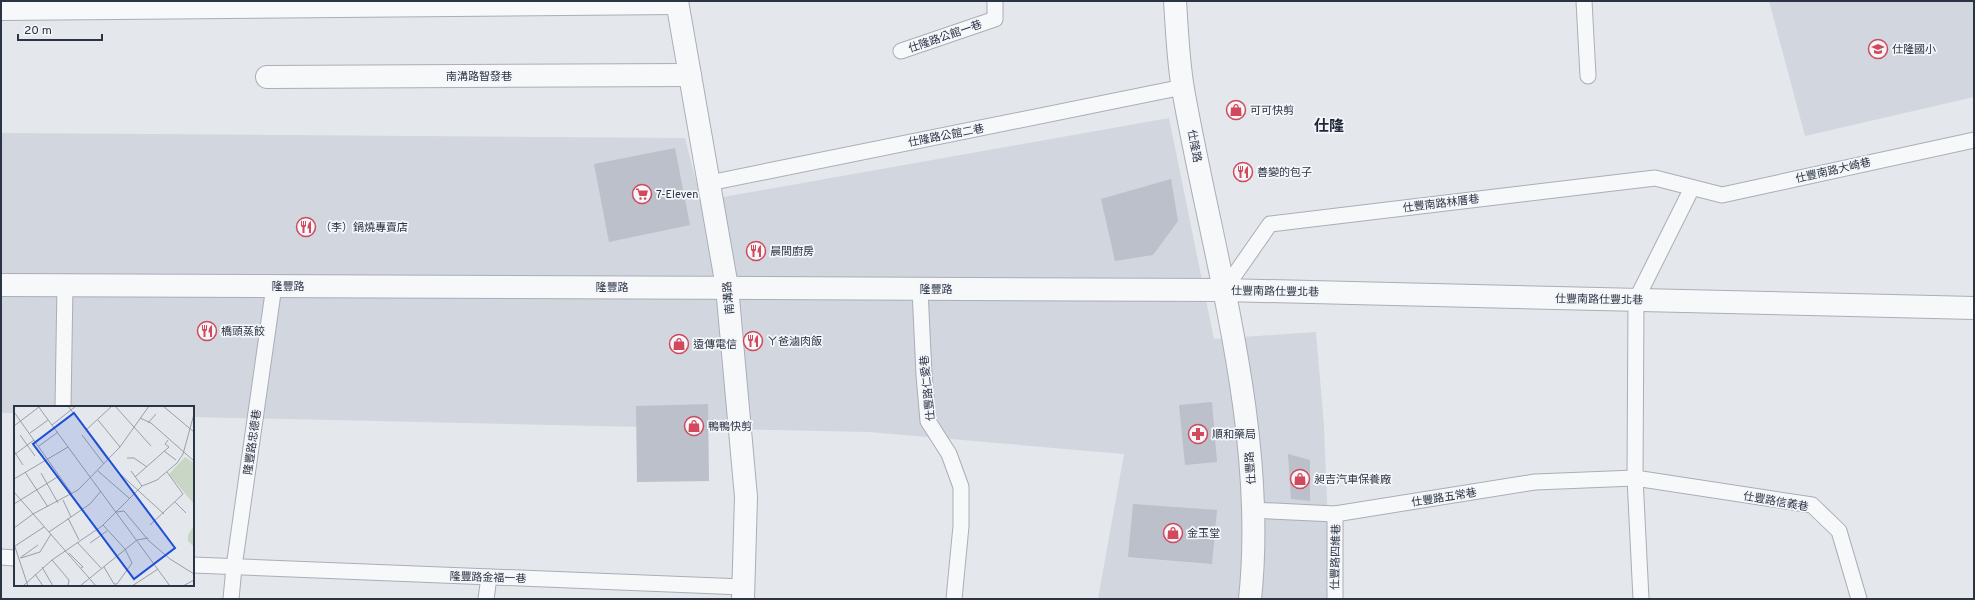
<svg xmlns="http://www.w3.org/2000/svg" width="1975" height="600" viewBox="0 0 1975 600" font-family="Overpass,'Noto Sans TC',sans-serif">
<rect width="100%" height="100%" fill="#e4e7ec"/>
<g fill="#d2d6de">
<path d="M1769,1H1974V97L1805,136Z"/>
<path d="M1169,118L1214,339L1316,332L1324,426L1330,577L1327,599H1098L1124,454L869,432L193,417V407H15V413H1V133L685,138L701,201Z"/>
</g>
<g fill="#bbc0ca">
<path d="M675,148L690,225L609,242L594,164Z"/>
<path d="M1171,179L1178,221L1153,255L1115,261L1101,199Z"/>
<path d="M1212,402L1217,462L1185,465L1179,405Z"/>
<path d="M708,404L709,481L637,482L636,406Z"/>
<path d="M1288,454L1310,460V501L1291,499Z"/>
<path d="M1133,504L1217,510L1212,564L1128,557Z"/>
</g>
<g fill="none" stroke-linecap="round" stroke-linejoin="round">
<defs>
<g id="service">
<path d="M1584,1L1588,76"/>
<path d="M901,51L995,19V1"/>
<path d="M709,183L1183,87"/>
<path d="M920,289L924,375L928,421L949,454L961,487V526L954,599"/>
<path d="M1224,290L1270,224L1655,178L1722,195L1974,140"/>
<path d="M63,407L65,285"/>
<path d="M1252,510L1335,514L1535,482L1635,478L1812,505L1839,531L1859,599"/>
<path d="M1,557L15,558"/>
<path d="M193,565L743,587"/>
<path d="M231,599L234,567L274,286"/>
<path d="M486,599L489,577"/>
<path d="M1335,599V514"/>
<path d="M1641,599L1635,478L1636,300L1692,188"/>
</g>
<g id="minor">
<path d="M677,1L727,287L746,497L743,599"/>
<path d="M1,9L677,3"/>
<path d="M267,77L690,75"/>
<path d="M1224,290L1974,308"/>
</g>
<g id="tertiary">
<path d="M1175,1C1177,30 1178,60 1183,89C1212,254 1268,430 1250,599"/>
<path d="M1,285L1224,290"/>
</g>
</defs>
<use href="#service" stroke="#a9aeb7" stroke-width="17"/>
<use href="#minor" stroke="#a9aeb7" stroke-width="24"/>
<use href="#tertiary" stroke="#a9aeb7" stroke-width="24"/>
<use href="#service" stroke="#f7f8fa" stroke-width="15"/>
<use href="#minor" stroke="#f7f8fa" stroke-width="22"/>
<use href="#tertiary" stroke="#f7f8fa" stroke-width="22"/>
</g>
<defs>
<symbol id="school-ring" viewBox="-11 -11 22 22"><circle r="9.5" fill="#f4f6f9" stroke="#d1495b" stroke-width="1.5"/><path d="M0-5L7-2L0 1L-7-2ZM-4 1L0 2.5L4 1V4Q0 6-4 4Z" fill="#d1495b"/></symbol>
<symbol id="shop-ring" viewBox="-11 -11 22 22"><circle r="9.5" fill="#f4f6f9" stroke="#d1495b" stroke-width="1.5"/><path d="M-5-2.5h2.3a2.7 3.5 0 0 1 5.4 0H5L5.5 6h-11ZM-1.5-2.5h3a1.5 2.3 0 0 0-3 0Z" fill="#d1495b"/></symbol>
<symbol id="restaurant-ring" viewBox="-11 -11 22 22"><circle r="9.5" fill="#f4f6f9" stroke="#d1495b" stroke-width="1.5"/><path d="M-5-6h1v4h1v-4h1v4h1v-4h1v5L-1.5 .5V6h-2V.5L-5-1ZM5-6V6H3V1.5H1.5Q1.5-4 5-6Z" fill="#d1495b"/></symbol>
<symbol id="supermarket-ring" viewBox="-11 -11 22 22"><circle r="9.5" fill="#f4f6f9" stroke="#d1495b" stroke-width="1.5"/><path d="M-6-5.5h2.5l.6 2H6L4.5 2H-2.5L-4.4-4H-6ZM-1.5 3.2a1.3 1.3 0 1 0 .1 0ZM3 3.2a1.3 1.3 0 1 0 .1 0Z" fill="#d1495b"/></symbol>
<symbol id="pharmacy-ring" viewBox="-11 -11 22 22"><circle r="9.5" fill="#f4f6f9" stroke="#d1495b" stroke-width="1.5"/><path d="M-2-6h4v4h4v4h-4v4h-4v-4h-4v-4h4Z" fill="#d1495b"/></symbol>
</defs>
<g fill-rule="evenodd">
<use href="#school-ring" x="1867" y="38" width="22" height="22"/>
<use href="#shop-ring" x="1225" y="99" width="22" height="22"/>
<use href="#restaurant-ring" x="1232" y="161" width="22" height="22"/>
<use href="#supermarket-ring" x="631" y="183" width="22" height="22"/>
<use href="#restaurant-ring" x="295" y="216" width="22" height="22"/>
<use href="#restaurant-ring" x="745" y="240" width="22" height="22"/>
<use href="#restaurant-ring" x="196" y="320" width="22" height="22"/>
<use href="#restaurant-ring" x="742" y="330" width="22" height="22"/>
<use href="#shop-ring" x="668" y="333" width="22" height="22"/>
<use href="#shop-ring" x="683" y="415" width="22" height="22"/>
<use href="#pharmacy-ring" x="1187" y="423" width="22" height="22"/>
<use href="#shop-ring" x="1289" y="468" width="22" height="22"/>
<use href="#shop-ring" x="1162" y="522" width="22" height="22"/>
</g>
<g text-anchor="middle" stroke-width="3.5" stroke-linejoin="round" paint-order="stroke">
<g font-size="11" fill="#2b3445" stroke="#f4f6f9">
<text transform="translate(945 36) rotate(-19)" y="4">仕隆路公館一巷</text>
<text x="479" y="80">南溝路智發巷</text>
<text transform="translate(946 135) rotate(-11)" y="4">仕隆路公館二巷</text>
<text transform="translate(1195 146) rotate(79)" y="4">仕隆路</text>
<text transform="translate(1833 170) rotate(-13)" y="4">仕豐南路大崎巷</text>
<text transform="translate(1441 203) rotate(-7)" y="4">仕豐南路林厝巷</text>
<text x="288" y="290">隆豐路</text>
<text x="612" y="291">隆豐路</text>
<text x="936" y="293">隆豐路</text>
<text transform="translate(1275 291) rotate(1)" y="4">仕豐南路仕豐北巷</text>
<text transform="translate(728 298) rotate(-96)" y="4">南溝路</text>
<text transform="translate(1599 299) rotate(1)" y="4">仕豐南路仕豐北巷</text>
<text transform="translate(927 388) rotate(-96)" y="4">仕豐路仁愛巷</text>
<text transform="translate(252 442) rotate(-82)" y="4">隆豐路忠德巷</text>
<text transform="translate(1250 468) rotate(-94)" y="4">仕豐路</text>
<text transform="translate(1444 497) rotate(-9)" y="4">仕豐路五常巷</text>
<text transform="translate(1776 501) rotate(10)" y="4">仕豐路信義巷</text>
<text transform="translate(1335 557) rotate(-89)" y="4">仕豐路四維巷</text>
<text transform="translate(488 577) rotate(2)" y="4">隆豐路金福一巷</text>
</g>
<g font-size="11" fill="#2b3445" stroke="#f4f6f9" text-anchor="start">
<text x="1892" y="53">仕隆國小</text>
<text x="1250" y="114">可可快剪</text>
<text x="1257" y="176">善變的包子</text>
<text x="656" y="198">7-Eleven</text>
<text x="320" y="231">（李）鍋燒專賣店</text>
<text x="770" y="255">晨間廚房</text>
<text x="221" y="335">橋頭蒸餃</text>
<text x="767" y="345">ㄚ爸滷肉飯</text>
<text x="693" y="348">遠傳電信</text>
<text x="708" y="430">鴨鴨快剪</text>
<text x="1212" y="438">順和藥局</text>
<text x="1314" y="483">昶吉汽車保養廠</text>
<text x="1187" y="537">金玉堂</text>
</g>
<g font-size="15" font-weight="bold" fill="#1d2536" stroke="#f4f6f9">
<text x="1329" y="131">仕隆</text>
</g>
</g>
<g transform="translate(14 406)">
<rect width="180" height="180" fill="#e4e7ec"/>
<path d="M171,51L180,57L179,97L155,68ZM180,119V141L174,135V129Z" fill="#c9d6c5"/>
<path fill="none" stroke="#9a9fa9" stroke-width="1" d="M24,0L156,180M54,0L94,54M101,0L137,40M149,0L180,26M0,6L58,88M126,12L137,17L180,55M84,14L106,41M134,17L142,8M38,19L62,0M0,20L25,1M72,24L98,0M16,27L34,14M6,29L21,50M68,29L90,58M25,40L44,26M0,45L9,59M150,45L162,54M0,49L20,34M113,52H120L133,61M84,65L115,92M117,65L128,80M11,66L34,101M27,67L44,97M105,67L150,108M121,71L155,41L151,38L154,34M0,73L54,41M0,86L82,180M49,94L57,111M161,96L172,107M0,98L45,70M103,106L110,105L135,135L156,153L180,168M54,112L65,134M89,119L111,143L118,157L103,178H100L90,161M136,119L169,88L153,66M0,122L19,108L64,84L106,41L135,0M35,126L76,98L87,85M63,136L88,163M76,137L93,125M0,138L14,180M1,140L30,121M55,147L69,161L67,162M6,152L24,139M7,152L26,146L37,128M38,154L55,174L54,180M28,161L39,180M21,168L29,180M9,180L38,154L88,120L128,80L143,74L163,57L169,48L180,8M66,180L123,134L134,132M118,180L144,163M169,180L180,174"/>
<path fill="#1d4ed8" fill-opacity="0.15" stroke="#1d4ed8" stroke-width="2" d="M60,7L161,142L120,173L19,38Z"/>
<rect width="180" height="180" fill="none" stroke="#2b3445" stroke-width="2"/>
</g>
<rect width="1975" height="600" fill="none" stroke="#2b3445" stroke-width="4"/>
<path d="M18 34v6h84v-6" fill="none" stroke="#2b3445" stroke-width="2"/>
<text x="24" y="34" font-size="12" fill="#2b3445" stroke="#f4f6f9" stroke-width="3" paint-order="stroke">20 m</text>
</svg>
